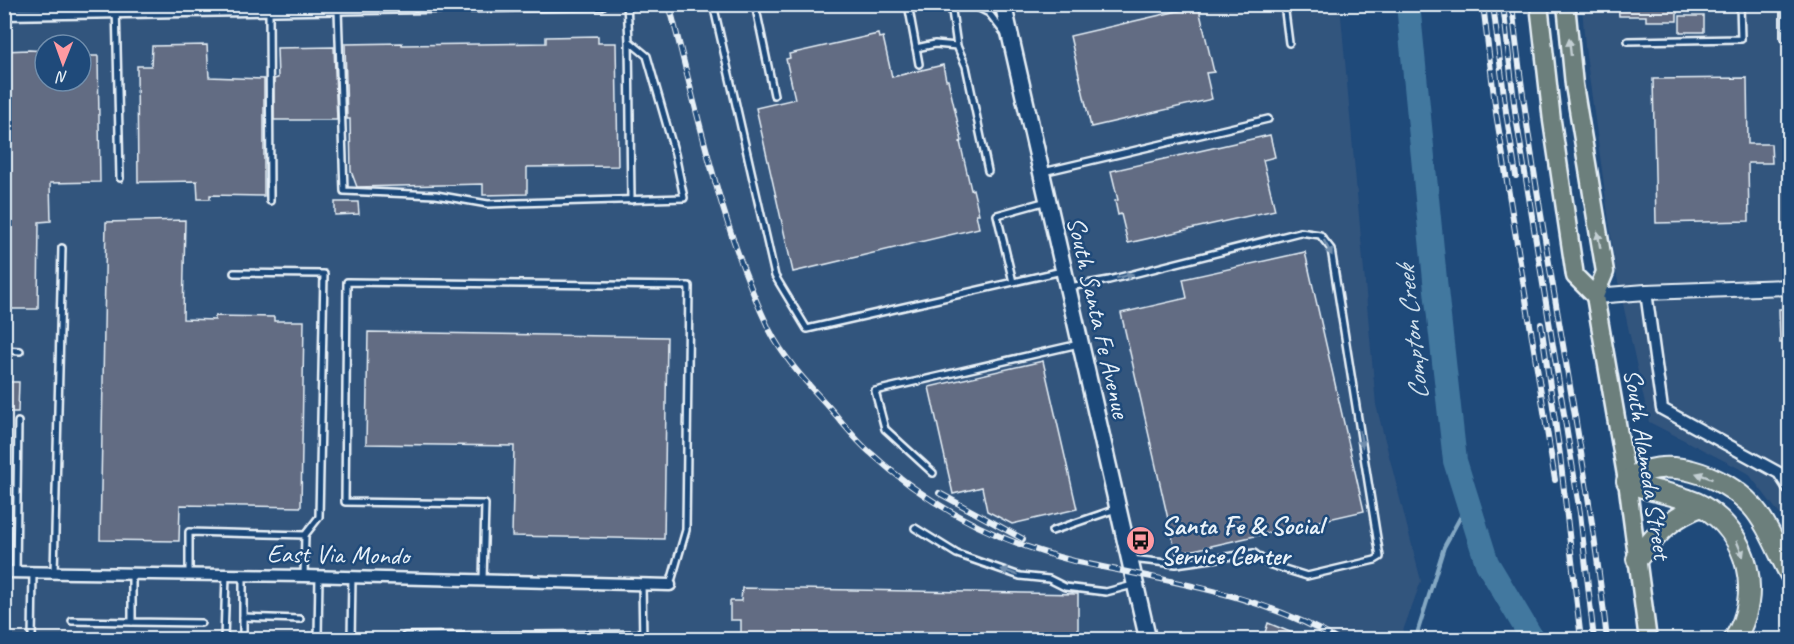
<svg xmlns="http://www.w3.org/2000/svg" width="1794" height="644" viewBox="0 0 1794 644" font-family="Caveat,sans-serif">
<rect width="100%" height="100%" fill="#1f4a7a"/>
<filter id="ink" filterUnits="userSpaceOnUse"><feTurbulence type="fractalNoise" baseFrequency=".0167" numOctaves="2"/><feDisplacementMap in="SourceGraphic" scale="12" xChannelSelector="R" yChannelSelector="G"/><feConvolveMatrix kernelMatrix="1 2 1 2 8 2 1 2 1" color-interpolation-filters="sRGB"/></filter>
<g filter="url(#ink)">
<g fill="#33547d" fill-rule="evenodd">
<path d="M4,5H1340L1376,405L1421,581L1400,639H5ZM45,45H81V81H45Z"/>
<path d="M1582,5H1789V526L1748,473L1649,422L1616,272L1585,47Z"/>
</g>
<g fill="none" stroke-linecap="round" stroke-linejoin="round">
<path stroke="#84a8c3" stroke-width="4" d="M1415,640L1444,547L1468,503"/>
<path stroke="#42789f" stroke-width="24" d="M1408,4L1436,290L1455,461L1487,563L1533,640"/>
</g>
<g fill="#626c83" stroke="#e8f1f8" stroke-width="1.5">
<path d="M1618,4H1677V21H1646V16H1619Z"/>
<path d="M1191,8L1192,11L1199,9L1214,72L1206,73L1212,99L1091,127L1070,36Z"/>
<rect x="1680" y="16" width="24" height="16"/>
<path d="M878,34L879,38L883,37L892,77L943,65L946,80H948L962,141L960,142L971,190L973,189L979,214H976L979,228L793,272L756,108L795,99L786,59L790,58L789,54Z"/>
<path d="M598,36V43H616L618,166L527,167V194L483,195V184L357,187L351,171L350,119H347L345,44L402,43V45L546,43V37Z"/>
<path d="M207,45L209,77L264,79V196L210,195V199H198L197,181L138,182L137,66H151L152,46Z"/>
<path d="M334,47L337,120H274V79L278,78L277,48Z"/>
<path d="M29,50L45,51V81H81V56H98L100,182L50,183L51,221L39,222L38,309H4V51Z"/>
<path d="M1747,78L1748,144H1771L1772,163H1748L1749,221L1656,223L1653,79Z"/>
<path d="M1270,135L1275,157L1263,160L1275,210L1128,243L1121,214L1118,215L1115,201L1118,200L1111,171Z"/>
<path d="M335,202H358L359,214L335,215Z"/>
<path d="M185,220L183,319L215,320V316L274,317V321H304L301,507L180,505L179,541L100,540L106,222Z"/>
<path d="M1305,252L1364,511L1176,554L1121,313L1187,298L1183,279Z"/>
<path d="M1779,309H1790V343H1780Z"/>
<path d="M368,332L667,337L664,539L512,536L514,446L366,444Z"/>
<path d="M1043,361L1077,509L1012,524L987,511L982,487L953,494L929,387Z"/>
<path d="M4,382H19L18,412H4Z"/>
<path d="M742,588L1078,594V639H741V620H730V601H741Z"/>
<path d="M1268,623L1307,639H1263Z"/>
</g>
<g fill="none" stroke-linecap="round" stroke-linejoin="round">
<defs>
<g id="service">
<path d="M116,4L120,178"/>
<path d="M713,4L775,276L807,329L1062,271"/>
<path d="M755,4L774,95"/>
<path d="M908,4L919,64"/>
<path d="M951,4L957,46"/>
<path d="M971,4L989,13L1005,34"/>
<path d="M1284,4L1289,43"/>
<path d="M1784,4V38H1790"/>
<path d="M338,9L344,191L436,195L488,204L684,198L675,154L647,56L629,41L627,4"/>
<path d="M269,10L270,201"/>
<path d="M629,41L631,200"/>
<path d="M1628,41L1741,39L1740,4"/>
<path d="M916,48L935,44L957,46L966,66L988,171"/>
<path d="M1043,172L1268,119"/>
<path d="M234,273L324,274L319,517L305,535"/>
<path d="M1013,282L997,215L1047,201"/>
<path d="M1069,287L1109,280L1300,232L1320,235L1331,249L1380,557L1375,560L1307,576L1268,564L1254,553L1176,564L1131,559"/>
<path d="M4,350L20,351"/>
<path d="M933,473L885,429L875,391L1079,344"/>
<path d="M915,528L957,554L1020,576L1049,579L1065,587L1106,592L1133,585"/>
<path d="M1052,531L1116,509"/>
<path d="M16,572L18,422"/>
<path d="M54,573L62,248"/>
<path d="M132,573V622L201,623"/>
<path d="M189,574V532L305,535L304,576"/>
<path d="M483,580L485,504L345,502L347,282L689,286L686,530L670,585"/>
<path d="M642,584L643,640"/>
<path d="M243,617L300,619"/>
<path d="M72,621L132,622"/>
<path d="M318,636L319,576"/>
<path d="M405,636L643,634"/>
<path d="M32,640L33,572"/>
<path d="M224,640L226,575"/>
<path d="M243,640V575"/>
<path d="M351,640L352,577"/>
</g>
<g id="minor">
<path d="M4,14L601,4"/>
<path d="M1646,292L1662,409L1779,473L1790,490"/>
<path d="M4,572L304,576L670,585"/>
</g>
<path id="tertiary" d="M1595,296L1646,292L1790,287"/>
<path id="secondary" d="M1003,4L1148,640"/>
<g id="primary">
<path d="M1539,4L1552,121L1575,276L1595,296"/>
<path d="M1566,4L1574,85L1605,272L1595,296L1627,481L1648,640"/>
</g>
<g id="motorway">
<path d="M1637,559C1659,532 1668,519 1701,506"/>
<path d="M1734,640C1763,594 1749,534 1702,506C1679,493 1650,493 1627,481C1663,452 1723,475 1752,506C1768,524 1778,552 1790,574"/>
</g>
</defs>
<use href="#service" stroke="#e8f1f8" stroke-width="10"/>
<use href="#minor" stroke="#e8f1f8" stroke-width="15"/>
<use href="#tertiary" stroke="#e8f1f8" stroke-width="18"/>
<use href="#secondary" stroke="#e8f1f8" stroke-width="20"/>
<use href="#primary" stroke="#e8f1f8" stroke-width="21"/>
<use href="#motorway" stroke="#e8f1f8" stroke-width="24"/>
<use href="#service" stroke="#1f4a7a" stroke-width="5"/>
<use href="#minor" stroke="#1f4a7a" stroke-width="10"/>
<use href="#tertiary" stroke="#1f4a7a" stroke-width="14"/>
<use href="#secondary" stroke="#1f4a7a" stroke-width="15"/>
<use href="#primary" stroke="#6c7f7c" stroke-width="16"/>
<use href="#motorway" stroke="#6c7f7c" stroke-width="20"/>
<defs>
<g id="rail">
<path d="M669,4C698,113 720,226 769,329C784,359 807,383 829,407C843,423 856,441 872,454C930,507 998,542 1074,561C1165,581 1257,592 1338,640"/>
<path d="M1483,4L1496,113L1555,480"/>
<path d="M1493,4L1506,112L1516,176"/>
<path d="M1503,4L1515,111L1580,513L1594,640"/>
<path d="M1512,4C1534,218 1584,427 1607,640"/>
<path d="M1541,324L1560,455L1581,640"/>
<path d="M939,493L1023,539"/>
</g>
</defs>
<use href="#rail" stroke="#e8f1f8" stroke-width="6"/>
<use href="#rail" stroke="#1f4a7a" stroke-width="4" stroke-dasharray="11" stroke-linecap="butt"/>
</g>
<defs><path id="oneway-solid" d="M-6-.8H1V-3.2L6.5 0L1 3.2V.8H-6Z" transform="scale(1.5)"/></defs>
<g fill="#c3cfd3">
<use href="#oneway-solid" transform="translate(1570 47) rotate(-96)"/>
<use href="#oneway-solid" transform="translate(1599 240) rotate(-99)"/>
<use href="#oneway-solid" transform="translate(1704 476) rotate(-160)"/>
<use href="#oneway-solid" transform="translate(1740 549) rotate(67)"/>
</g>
<g fill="#6f8dac">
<use href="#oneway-solid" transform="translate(1328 248) rotate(62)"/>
<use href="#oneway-solid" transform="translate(1125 276) rotate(-14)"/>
<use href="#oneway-solid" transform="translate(1361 439) rotate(81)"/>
<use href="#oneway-solid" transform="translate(1009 572) rotate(-160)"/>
</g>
</g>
<defs>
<symbol id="bus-disc" viewBox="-11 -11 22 22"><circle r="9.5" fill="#ff9aa2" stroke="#1f4a7a"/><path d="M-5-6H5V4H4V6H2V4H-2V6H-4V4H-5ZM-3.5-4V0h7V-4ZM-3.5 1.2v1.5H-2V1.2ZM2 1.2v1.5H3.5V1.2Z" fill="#111"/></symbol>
</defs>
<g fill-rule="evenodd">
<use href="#bus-disc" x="1124" y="524" width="33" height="33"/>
</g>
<g text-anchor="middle" stroke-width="5" stroke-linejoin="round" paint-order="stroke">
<g font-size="26" fill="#e8f1f8" stroke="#1f4a7a">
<text transform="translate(1099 317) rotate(77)" y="9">South Santa Fe Avenue</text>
<text transform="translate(1648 464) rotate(81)" y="9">South Alameda Street</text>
<text transform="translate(338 554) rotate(1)" y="9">East Via Mondo</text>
</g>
<g font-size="26" font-weight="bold" fill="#e8f1f8" stroke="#1f4a7a" text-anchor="start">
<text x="1161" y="534">Santa Fe &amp; Social<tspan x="1161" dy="30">Service Center</tspan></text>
</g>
<g font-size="27" font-style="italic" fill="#cfdfeb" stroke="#1f4a7a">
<text transform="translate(1412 333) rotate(-96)" y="9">Compton Creek</text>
</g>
</g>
<rect width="1794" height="644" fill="none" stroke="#1f4a7a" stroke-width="24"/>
<rect x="12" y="12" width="1770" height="620" fill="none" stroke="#e8f1f8" stroke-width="2" filter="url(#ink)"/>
<g transform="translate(63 63) rotate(181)"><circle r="28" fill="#1f4a7a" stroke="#6f8dac" stroke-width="1.5"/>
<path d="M0-4.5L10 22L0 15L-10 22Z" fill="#ff9aa2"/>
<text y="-9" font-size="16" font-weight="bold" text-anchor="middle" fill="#e8f1f8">N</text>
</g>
</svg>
